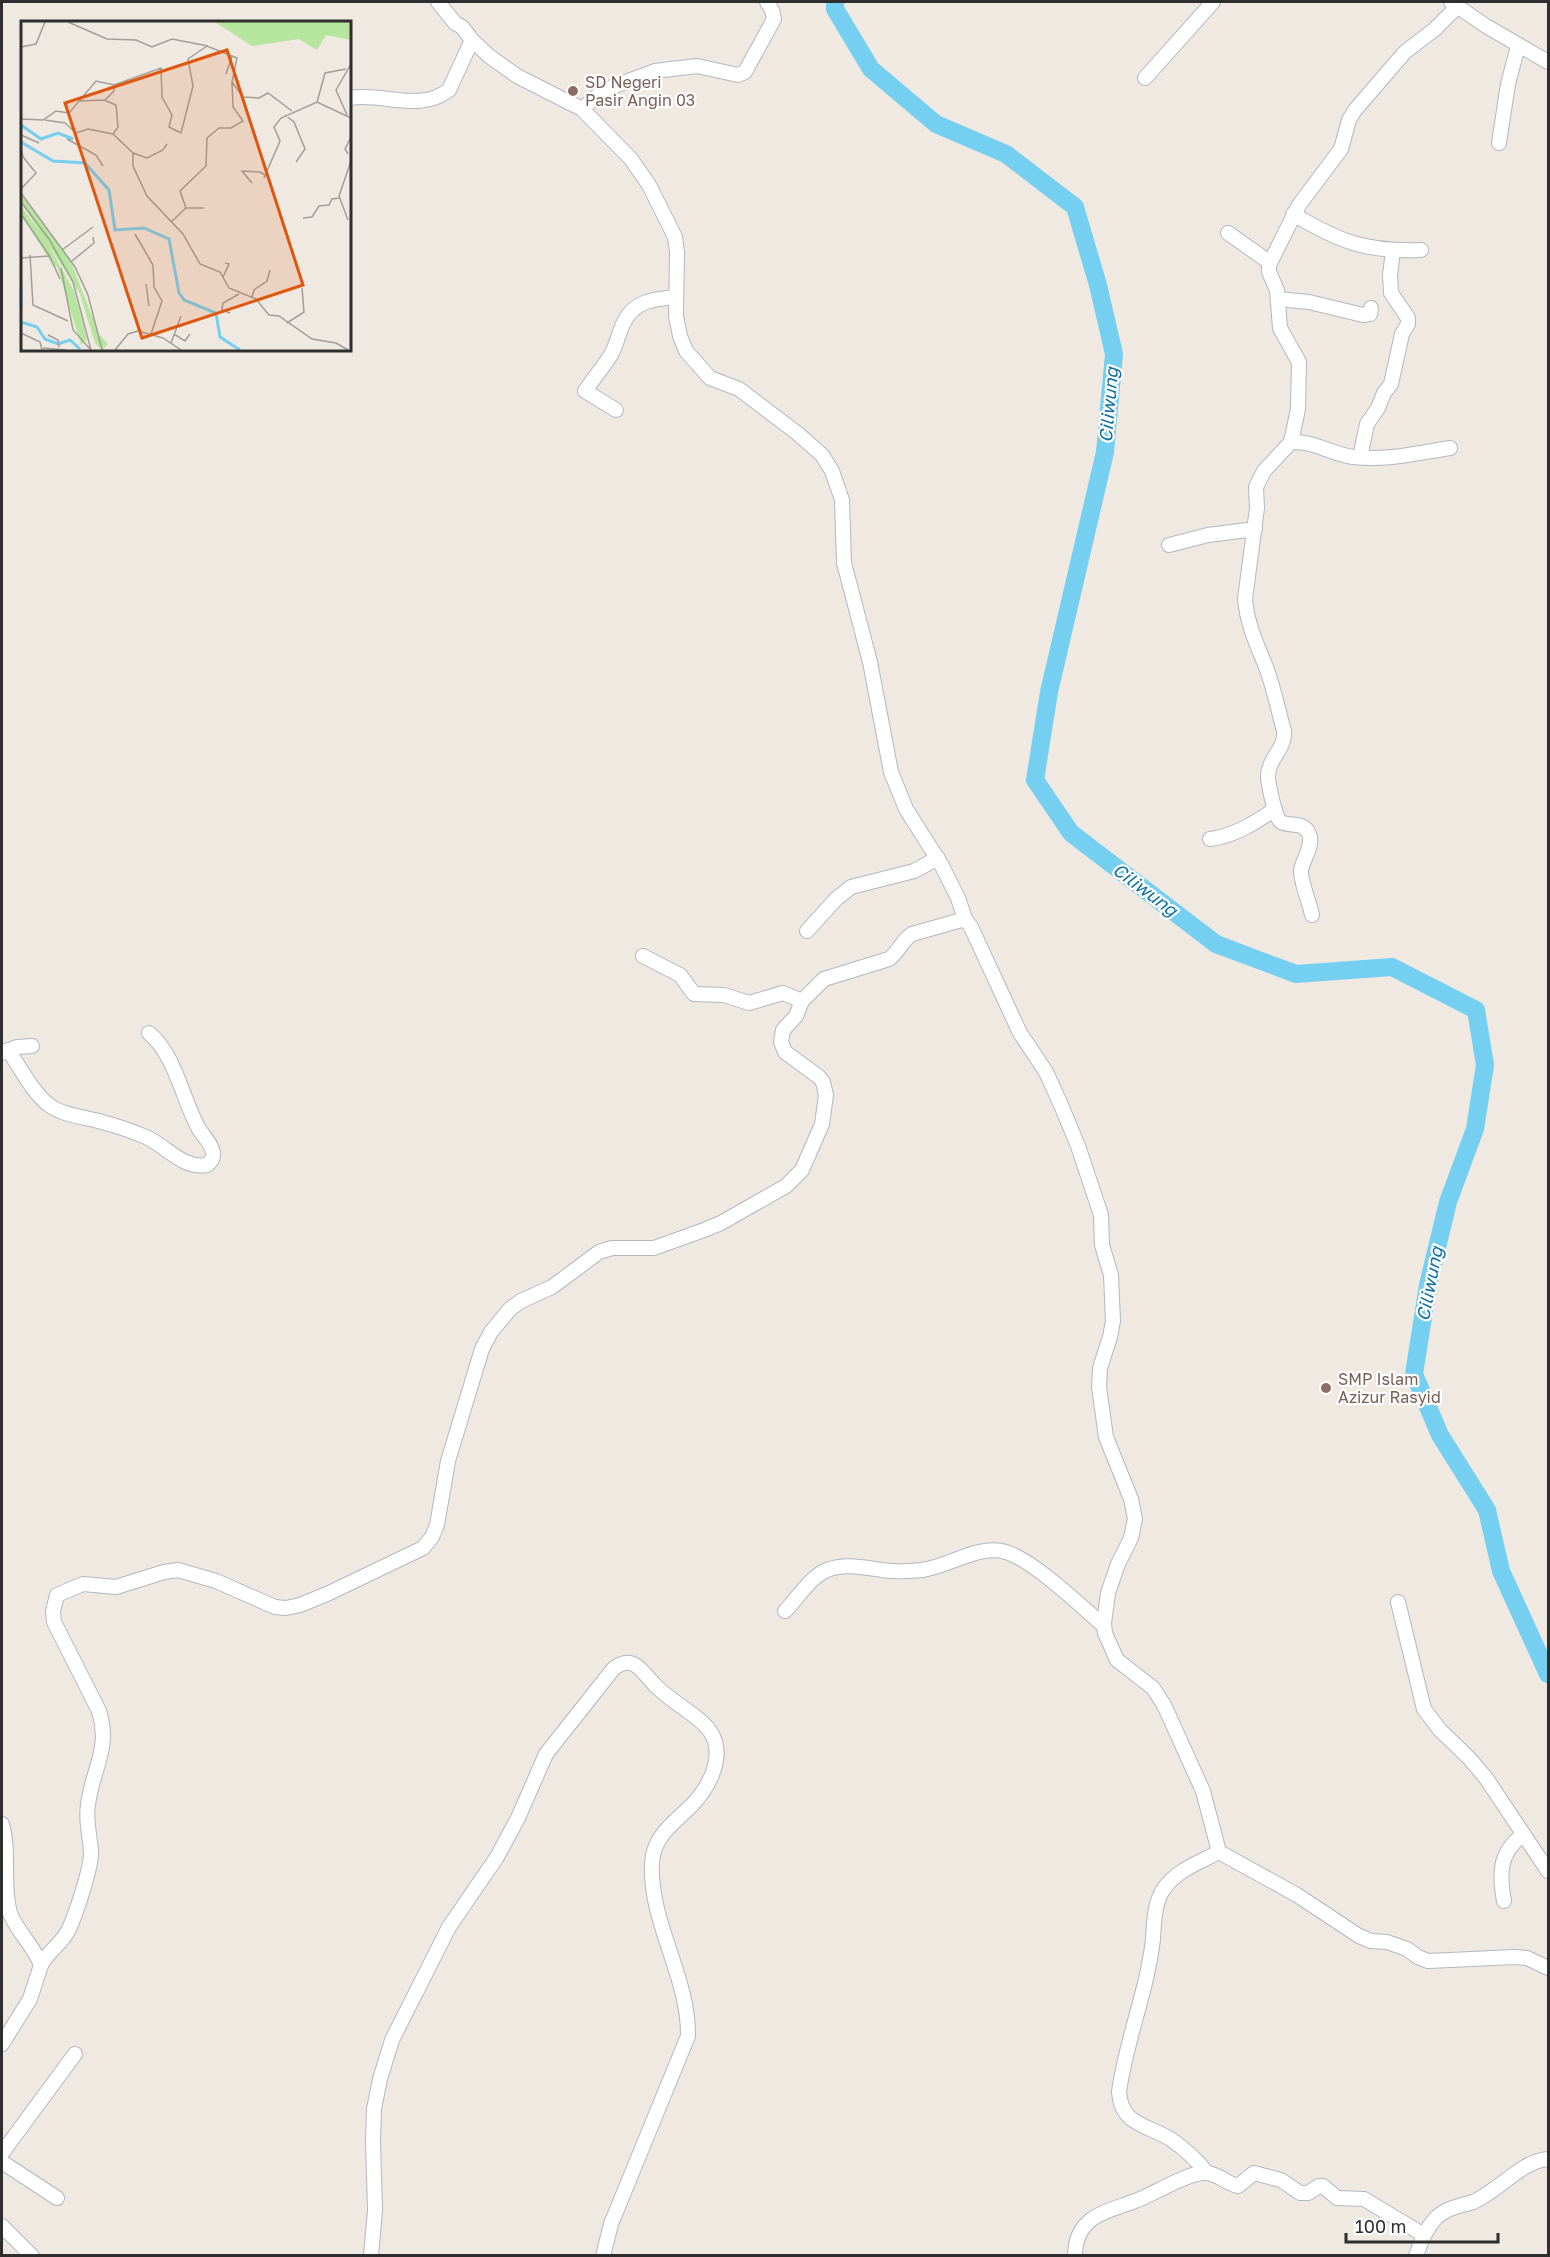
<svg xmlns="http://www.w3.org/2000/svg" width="1550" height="2257" viewBox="0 0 1550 2257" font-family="'Golos Text',sans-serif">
<rect width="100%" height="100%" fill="#efe9e1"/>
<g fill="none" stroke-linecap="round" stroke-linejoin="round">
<path stroke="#75cff0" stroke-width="18" d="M835,2V9L871,69L936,124L1006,154L1075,207L1098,285L1114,354L1105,452L1049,692L1035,780L1071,833L1216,944L1296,974L1392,967L1476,1010L1485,1065L1475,1129L1448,1202L1428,1285L1414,1374L1440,1435L1487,1510L1501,1571L1548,1674"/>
<defs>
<g id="minor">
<path d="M438,2L455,23L462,27L472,40L489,56L517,76L582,109L631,159L649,185L675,237L677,252L676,316L680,336L686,351L710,378L739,389L797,433L822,455L832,471L842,500L844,563L870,662L891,772L906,809L942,866L958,898L965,919L971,927L1020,1033L1046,1072L1061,1105L1078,1146L1101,1215L1102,1245L1111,1275L1113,1321L1110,1337L1100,1368L1099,1387L1106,1437L1131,1499L1135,1519L1131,1538L1118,1564L1108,1593L1104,1623L1105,1633L1117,1660L1153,1688L1164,1705L1203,1791L1219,1852L1297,1895L1359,1936L1371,1941L1387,1942L1407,1949L1418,1957L1428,1961L1515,1957L1527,1958L1548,1968"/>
<path d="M1451,2L1486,26L1548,62"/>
<path d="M1145,78L1213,2"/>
<path d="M350,98C382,92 419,113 449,90L472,40"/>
<path d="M582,109L604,90L655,71L697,66L738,75L745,72L774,19L772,10L767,2"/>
<path d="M1499,143L1508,84L1518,46"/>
<path d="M1293,214C1340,242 1366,252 1421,250"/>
<path d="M1228,233L1269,262"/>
<path d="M1278,299L1309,302L1363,315L1370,314L1371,308"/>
<path d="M616,410L585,391C594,378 604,366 612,353C617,343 619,332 624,322C634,301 654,299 675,297"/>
<path d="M1291,442C1314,441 1331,454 1353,457C1386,461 1418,453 1450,448"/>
<path d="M1360,457L1367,424L1378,408L1384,393L1391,384L1402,334L1408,324V318L1391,293L1390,275L1393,251"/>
<path d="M1169,545L1208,535L1255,529"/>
<path d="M1210,839C1234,836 1255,823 1275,809"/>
<path d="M1312,915C1310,904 1300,880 1301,870C1303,859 1314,845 1309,834C1304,821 1290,827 1281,822C1275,819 1269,786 1268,778C1267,759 1286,749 1284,731C1278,710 1274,688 1266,667C1257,645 1247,624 1245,599L1257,508L1256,487L1264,471L1291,442L1298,409L1299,362L1280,328L1277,290L1269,272V265L1299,205L1341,149L1349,120L1355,110L1405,52L1435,29L1457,7"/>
<path d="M807,931L836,899L851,887L914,871L938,858"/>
<path d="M643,956L680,975L694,994L724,995L749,1003L783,993L802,1001L824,979L889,959C899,952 902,940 912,934L965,919"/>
<path d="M8,1050C20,1067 32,1092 49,1105C64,1116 85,1117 102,1122C117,1126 132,1131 146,1137C168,1147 182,1169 207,1165C210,1162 214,1159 213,1153C212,1144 204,1137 199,1129C183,1101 175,1054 149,1033"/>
<path d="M2,1053L17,1047L32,1046"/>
<path d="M1398,1602L1424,1709L1440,1730L1469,1758L1486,1778L1548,1871"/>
<path d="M785,1611C798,1598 810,1577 827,1570C848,1562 869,1569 891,1571C901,1572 912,1571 922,1570C950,1566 978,1544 1006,1552C1033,1560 1081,1606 1104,1626"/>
<path d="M2,1824C10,1853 2,1884 10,1913C17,1932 34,1946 41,1965L30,1999L2,2044"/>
<path d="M1504,1901C1499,1874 1499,1852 1523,1835"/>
<path d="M41,1965C48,1951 62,1944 69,1929C76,1914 90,1871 91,1855C91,1838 85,1821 88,1805C92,1770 111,1748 99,1711L54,1622L53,1611L57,1595L83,1584L116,1587L164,1572L178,1570L216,1581L275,1607L286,1608L300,1605L327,1594L423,1548L432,1537L437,1525L448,1461L482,1349L491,1332L510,1309L521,1301L552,1287L599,1252L612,1248H654L704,1230L721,1223L786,1186L802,1170L822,1124L826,1095L823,1082L819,1077L785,1052L781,1042L783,1030L796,1016L802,1001"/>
<path d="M2,2153L75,2054"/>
<path d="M2,2162L57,2198"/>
<path d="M1207,2173C1197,2160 1186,2150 1172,2140C1149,2125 1121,2126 1119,2092C1126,2040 1147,1992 1153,1939C1154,1924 1154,1904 1163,1890C1175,1871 1200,1862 1219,1852"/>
<path d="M2,2226L32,2256"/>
<path d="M371,2256L375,2210L373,2141L374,2109L380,2079L392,2040L449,1927L497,1857L518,1818L546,1754L614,1668C634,1654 641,1671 654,1684C669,1701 699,1715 710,1731C726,1755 710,1786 692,1805C675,1822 653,1836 652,1863C649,1922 689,1977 688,2036L611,2224L603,2256"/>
<path d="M1075,2256C1075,2242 1080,2228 1092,2219C1105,2210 1120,2207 1135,2201C1154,2194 1185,2174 1203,2173C1217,2172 1225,2183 1238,2186L1254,2173L1281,2180L1300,2193H1308L1319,2186H1323L1337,2198L1364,2199L1424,2235"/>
<path d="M1416,2256C1420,2243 1426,2229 1435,2219C1445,2208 1460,2206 1473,2202C1499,2191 1521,2161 1548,2159"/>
</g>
</defs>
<use href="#minor" stroke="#b4b7c1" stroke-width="16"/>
<use href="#minor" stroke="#fff" stroke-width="14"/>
</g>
<g fill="#8d6e63" stroke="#fff" stroke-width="2">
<circle cx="573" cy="91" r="6"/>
<circle cx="1326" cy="1388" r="6"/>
</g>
<g text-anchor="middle" stroke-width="4.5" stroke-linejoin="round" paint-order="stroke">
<g font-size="16" fill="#785e54" stroke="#fff" text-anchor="start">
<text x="585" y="88">SD Negeri<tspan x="585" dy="18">Pasir Angin 03</tspan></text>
<text x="1338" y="1385">SMP Islam<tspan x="1338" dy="18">Azizur Rasyid</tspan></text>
</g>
<g font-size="18" font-style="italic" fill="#0d6fa3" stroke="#fff">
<text transform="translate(1109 405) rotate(-85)" y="6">Ciliwung</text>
<text transform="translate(1145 890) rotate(37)" y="6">Ciliwung</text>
<text transform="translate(1430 1284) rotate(-79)" y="6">Ciliwung</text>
</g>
</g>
<g transform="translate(21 21)">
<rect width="330" height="330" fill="#efe9e1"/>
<path d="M194,1H330V19L305,14L296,29L278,18L231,25ZM0,173L48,236L78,313L87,323L81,329L74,322L59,273L0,181ZM0,185L23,216L53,270L66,318L60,324L36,245L33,246L0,193Z" fill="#b6e59e"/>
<path fill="none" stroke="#75cff0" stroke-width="3" d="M0,104L20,118L37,112L52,118M0,121L32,140L64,142L88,169L94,209L123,207L148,218L158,272L163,279L195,292L199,316L219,329M0,266V288M0,301L16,306L24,318L37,323L49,319L59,328"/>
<path fill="none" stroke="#a29e99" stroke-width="1.5" d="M47,1L86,18L115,19L131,26L151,18L187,25M0,26L15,23L24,1M205,53L211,35M83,79L95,84L97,106L92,113M58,80L84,79L93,70V64M296,81L304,52L325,48M264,94L273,101L284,128L275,141M326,94L315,69L330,43M0,98L22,99L35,90L48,92L75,60L93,64L140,47L141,76L151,94L148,106L160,112L172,65L167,38L186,25L216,37L211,61L222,76L238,77L247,72L271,90M24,99L44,102L55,112L67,108L92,113L112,132V145L126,175L162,213L179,243L199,251L208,267L235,278L248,294L258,295L291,318L315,322L327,329M0,114L18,122M46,118L75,134L82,145M0,126L2,136L15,152L0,168M112,132L126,137L142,129L146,123M327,133L324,128L330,116M243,157L259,120L253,106L260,97L296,81L330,97M231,162L221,150L239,151L246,155M0,172L54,246L67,274L81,329M0,181L28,218L52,261L70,329M165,187L159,170L185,145L186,117L198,107H210L222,100L212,86L211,61M0,193L28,234L39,258M282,197L291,196L298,185L308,184L311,178L318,177M327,199L318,175L330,140M150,201L165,187H183M114,213L132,244L133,266L141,280L130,313M41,229L72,206M9,234L12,284L47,300M0,237L28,235M51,240L73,222L72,216M40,247L52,309L70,329M202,256L208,243L204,242M125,263L128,285M231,276L233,269L246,260L249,249M209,292L201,289L202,282L218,273M266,302L283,291L281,267M0,312L19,321L21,329M153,313L164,320L169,313M27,314L37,319L38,326M150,322L160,295M22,327L45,329M94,329L107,313L117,310L142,317L160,329"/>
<path fill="#df570e" fill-opacity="0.15" stroke="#df570e" stroke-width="3" d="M206,29L282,264L121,317L44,82Z"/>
<rect width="330" height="330" fill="none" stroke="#2e2e2e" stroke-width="3"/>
</g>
<rect width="1550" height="2257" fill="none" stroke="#2e2e2e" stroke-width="6"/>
<path d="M1346 2233v9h152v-9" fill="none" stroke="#2e2e2e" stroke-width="3"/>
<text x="1355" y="2233" font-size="18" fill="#2e2e2e" stroke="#ffffff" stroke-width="4.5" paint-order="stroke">100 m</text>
</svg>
